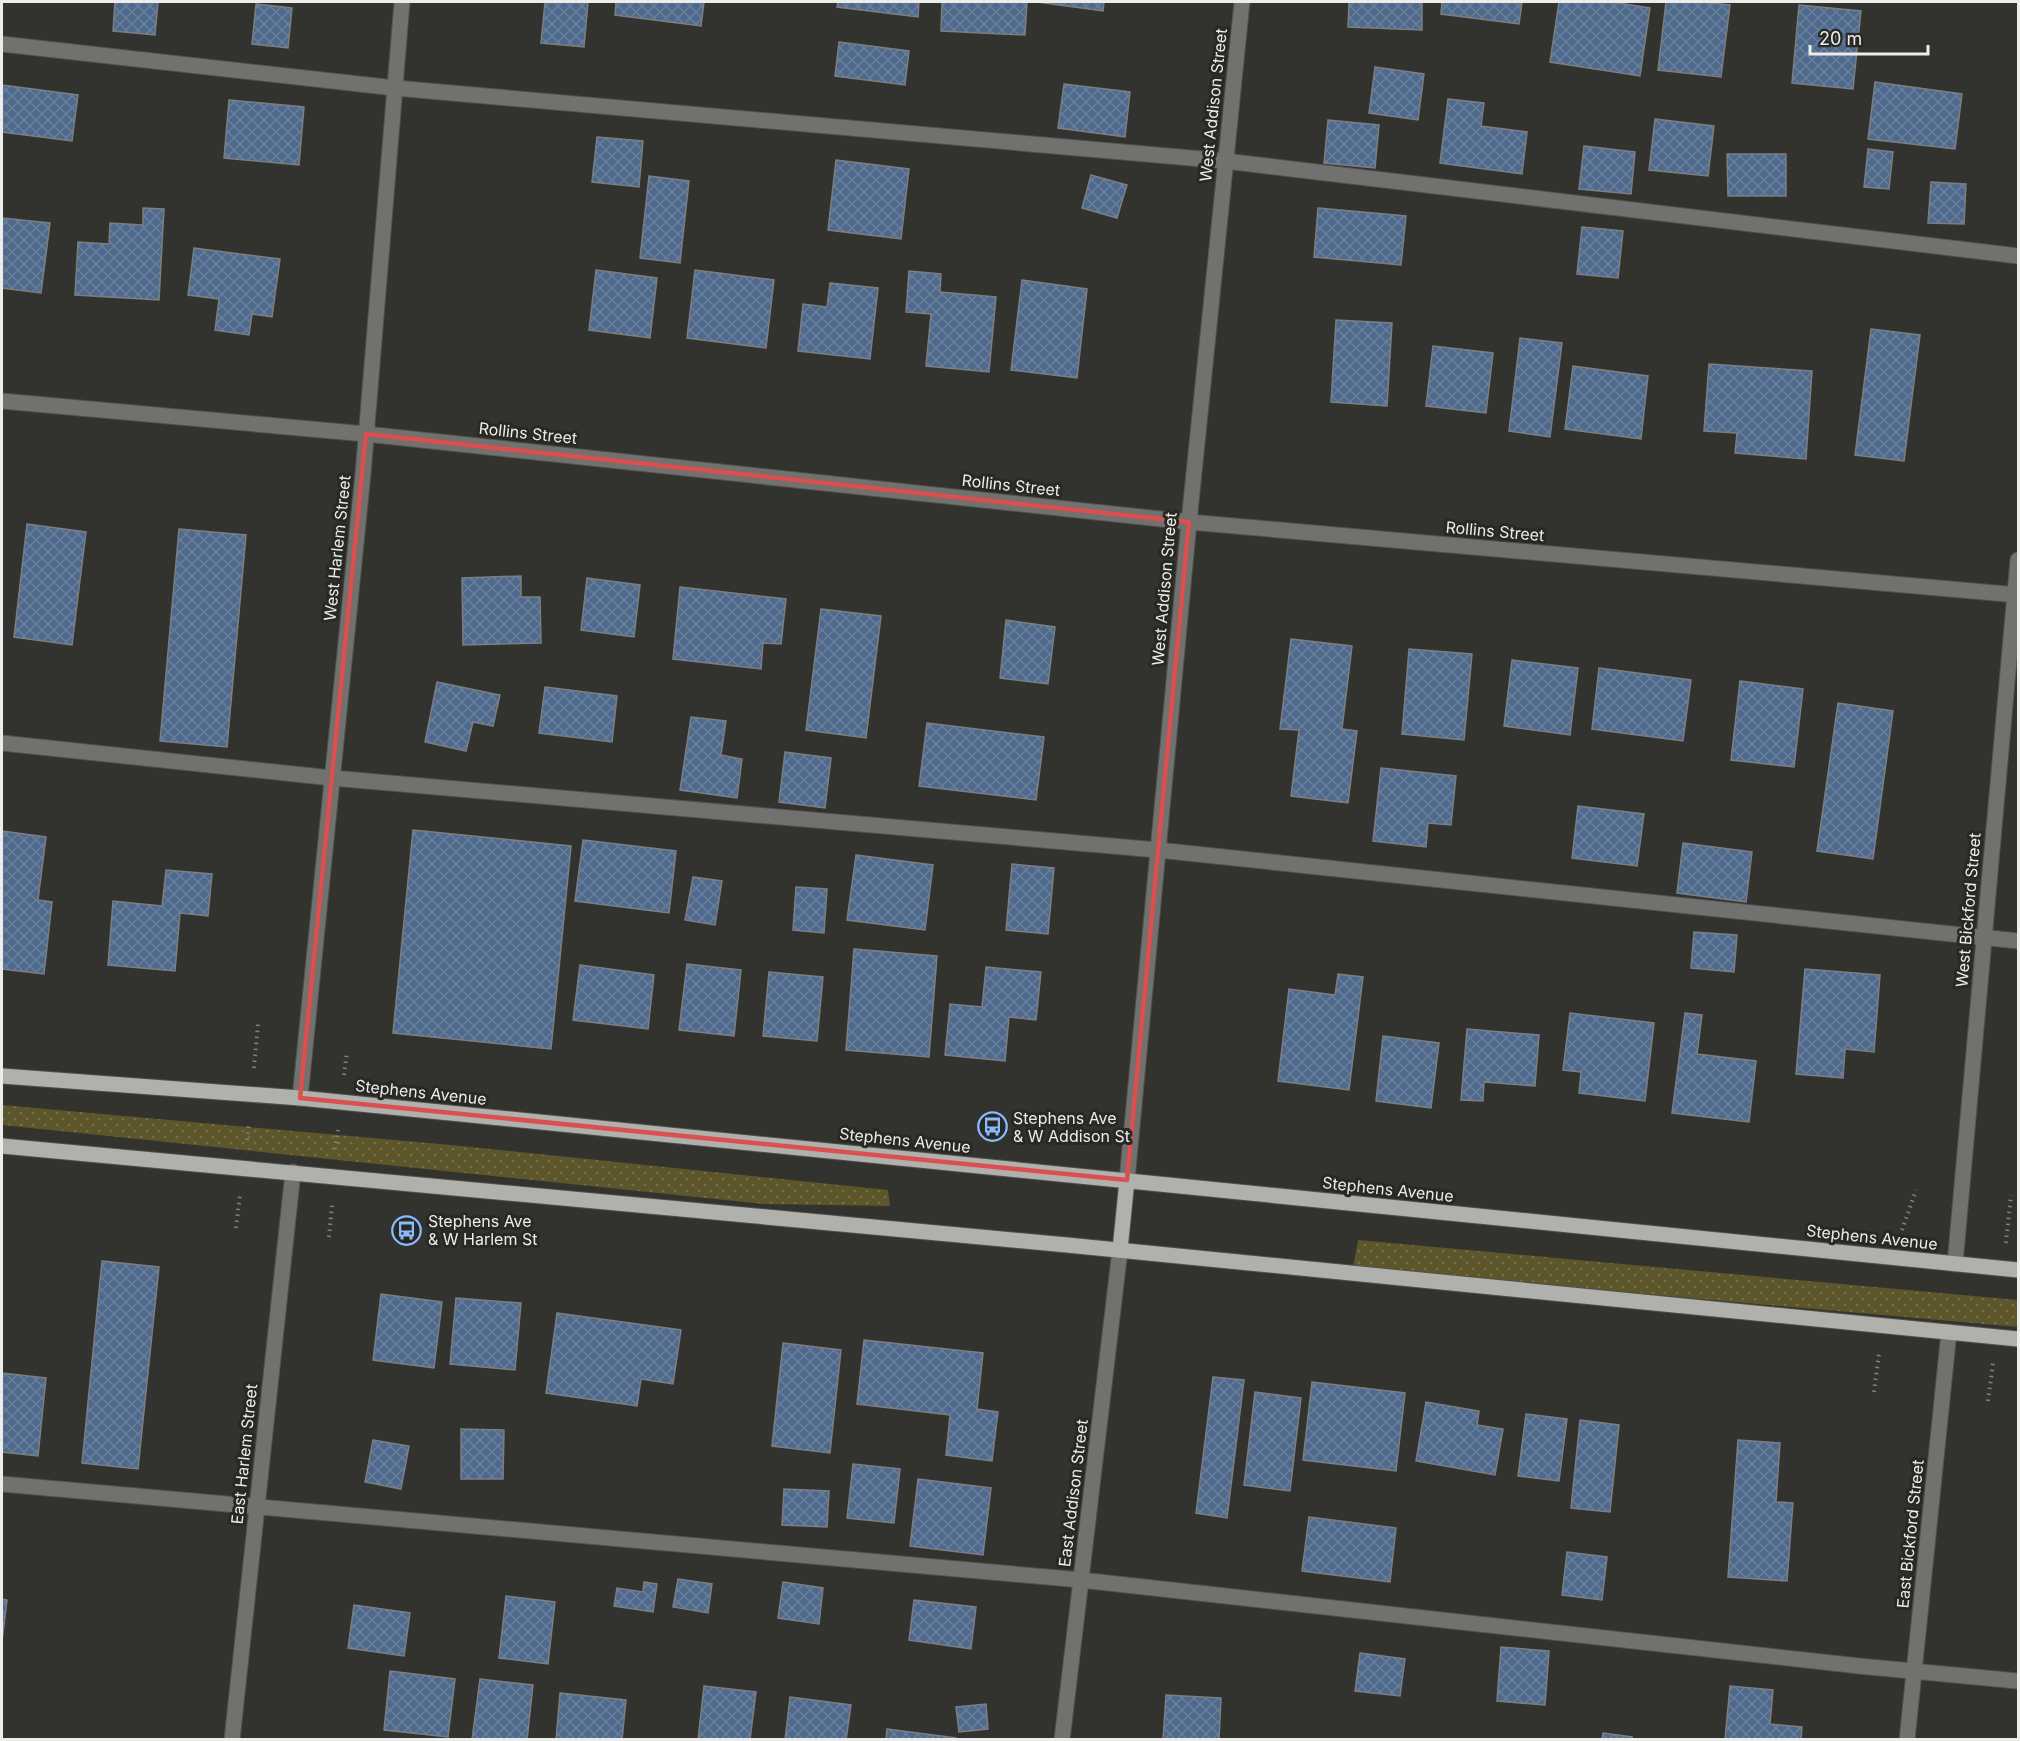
<svg xmlns="http://www.w3.org/2000/svg" width="2020" height="1741" viewBox="0 0 2020 1741" font-family="Inter,sans-serif">
<defs>
<pattern id="grass-dots" width="8" height="8" patternUnits="userSpaceOnUse" patternTransform="scale(1.5)"><rect width="8" height="8" fill="#5c562a"/><path d="M2 2h.1M6 6h.1" fill="none" stroke="#746e49" stroke-width="1.8" stroke-linecap="round"/></pattern>
<pattern id="building-cross-hatch" width="8" height="8" patternUnits="userSpaceOnUse" patternTransform="scale(1.5)"><rect width="8" height="8" fill="#4e698c"/><path d="M0 0l8 8M0 8l8-8" fill="none" stroke="#687f9c"/></pattern>
</defs>
<rect width="100%" height="100%" fill="#32322f"/>
<g fill="url(#grass-dots)">
<path d="M2,1105L451,1145L888,1190L890,1206L764,1204L2,1125Z"/>
<path d="M1358,1240L2018,1300V1327L1353,1268Z"/>
</g>
<g fill="url(#building-cross-hatch)" stroke="#7d7e81" stroke-width="1.5">
<path d="M115,2H158L155,35L113,31Z"/>
<path d="M545,2H588L584,47L541,43Z"/>
<path d="M616,2H704L701,26L615,15Z"/>
<path d="M838,2H919L918,17L837,7Z"/>
<path d="M942,2H1027L1025,35L941,31Z"/>
<path d="M1037,2H1104L1103,11Z"/>
<path d="M1349,2H1422V30L1348,27Z"/>
<path d="M1442,2H1522L1519,24L1441,14Z"/>
<path d="M1559,2H1612L1650,8L1640,76L1550,62Z"/>
<path d="M1666,2H1702L1730,5L1721,77L1658,70Z"/>
<path d="M256,4L292,8L288,48L252,44Z"/>
<path d="M1799,5L1861,11L1853,89L1792,83Z"/>
<path d="M839,42L909,51L905,85L835,76Z"/>
<path d="M1375,67L1424,74L1418,120L1369,113Z"/>
<path d="M1875,82L1962,94L1955,149L1868,139Z"/>
<path d="M1064,84L1130,92L1125,137L1058,128Z"/>
<path d="M2,85L78,95L72,141L2,132Z"/>
<path d="M1448,99L1484,103L1481,126L1527,132L1522,174L1440,163Z"/>
<path d="M229,100L304,107L299,165L224,158Z"/>
<path d="M1655,119L1714,126L1708,176L1649,170Z"/>
<path d="M1328,120L1379,125L1375,168L1324,163Z"/>
<path d="M597,137L643,141L639,187L592,182Z"/>
<path d="M1584,146L1635,152L1631,194L1579,189Z"/>
<path d="M1868,149L1893,152L1889,189L1864,187Z"/>
<path d="M1727,154H1786V196H1728Z"/>
<path d="M836,160L909,169L901,239L828,230Z"/>
<path d="M1091,175L1127,185L1117,218L1082,208Z"/>
<path d="M649,176L689,181L680,263L640,258Z"/>
<path d="M1931,182L1966,184L1964,224L1928,223Z"/>
<path d="M143,208L164,209L159,300L75,295L78,242L109,244L110,223L143,225Z"/>
<path d="M1318,208L1406,216L1401,265L1314,257Z"/>
<path d="M2,218L50,223L41,293L2,288Z"/>
<path d="M1582,227L1623,231L1618,278L1577,274Z"/>
<path d="M194,248L280,259L272,317L252,314L249,335L215,330L219,299L188,295Z"/>
<path d="M596,270L657,278L650,338L589,330Z"/>
<path d="M695,270L774,280L766,348L687,338Z"/>
<path d="M909,271L941,274L940,292L996,297L989,372L926,366L931,314L906,312Z"/>
<path d="M1022,280L1087,289L1077,378L1011,370Z"/>
<path d="M830,283L878,288L870,359L798,351L803,304L827,307Z"/>
<path d="M1336,320L1392,323L1387,406L1331,402Z"/>
<path d="M1871,329L1920,335L1904,461L1855,455Z"/>
<path d="M1520,338L1562,343L1550,437L1509,431Z"/>
<path d="M1433,346L1493,353L1486,413L1426,406Z"/>
<path d="M1709,364L1812,371L1806,459L1735,453L1737,433L1704,431Z"/>
<path d="M1573,366L1648,376L1641,439L1565,429Z"/>
<path d="M27,524L86,532L72,645L14,637Z"/>
<path d="M179,529L246,535L227,747L160,741Z"/>
<path d="M521,576V597H540L541,643L463,645L462,578Z"/>
<path d="M587,578L640,585L634,637L581,630Z"/>
<path d="M680,587L786,599L781,644L763,643L761,669L673,659Z"/>
<path d="M821,609L881,616L866,738L806,730Z"/>
<path d="M1006,620L1055,627L1048,684L1000,678Z"/>
<path d="M1291,639L1352,646L1342,729L1357,731L1348,803L1291,796L1299,730L1280,729Z"/>
<path d="M1409,649L1472,654L1464,740L1402,734Z"/>
<path d="M1512,660L1578,668L1570,735L1504,726Z"/>
<path d="M1599,668L1691,680L1683,741L1592,729Z"/>
<path d="M1740,681L1803,689L1794,767L1731,760Z"/>
<path d="M437,682L500,695L493,726L473,722L466,751L425,742Z"/>
<path d="M545,687L617,696L612,742L539,733Z"/>
<path d="M1838,703L1893,711L1873,859L1817,851Z"/>
<path d="M691,717L726,721L721,755L742,759L737,798L680,790Z"/>
<path d="M927,723L1044,737L1036,800L919,786Z"/>
<path d="M785,752L831,758L825,808L779,802Z"/>
<path d="M1381,768L1456,776L1451,825L1428,823L1426,847L1373,841Z"/>
<path d="M1578,806L1644,814L1637,866L1572,858Z"/>
<path d="M413,830L571,846L551,1049L393,1033Z"/>
<path d="M2,831L46,837L38,900L52,902L44,974L2,969Z"/>
<path d="M583,840L676,851L669,913L575,901Z"/>
<path d="M1683,843L1752,852L1746,902L1677,893Z"/>
<path d="M856,855L933,865L925,930L847,920Z"/>
<path d="M1012,864L1054,868L1048,934L1006,930Z"/>
<path d="M166,870L212,874L208,916L180,913L175,971L108,965L113,901L162,906Z"/>
<path d="M693,877L722,881L715,925L685,920Z"/>
<path d="M796,887L827,889L824,933L793,930Z"/>
<path d="M1694,932L1737,935L1734,972L1691,968Z"/>
<path d="M854,949L937,956L929,1057L846,1050Z"/>
<path d="M687,964L741,970L734,1036L679,1030Z"/>
<path d="M580,965L654,975L648,1029L573,1020Z"/>
<path d="M986,967L1041,972L1036,1020L1009,1017L1005,1061L945,1055L950,1004L982,1007Z"/>
<path d="M1805,969L1880,975L1874,1052L1845,1049L1843,1078L1796,1074Z"/>
<path d="M769,972L823,977L817,1041L763,1036Z"/>
<path d="M1338,974L1363,977L1349,1090L1278,1081L1289,989L1335,995Z"/>
<path d="M1570,1013L1654,1023L1645,1101L1579,1093L1581,1072L1563,1070Z"/>
<path d="M1685,1013L1702,1015L1697,1054L1756,1061L1749,1122L1672,1113Z"/>
<path d="M1467,1029L1539,1035L1535,1086L1484,1082L1483,1101L1461,1100Z"/>
<path d="M1383,1036L1439,1043L1431,1108L1376,1101Z"/>
<path d="M102,1261L159,1267L138,1469L82,1463Z"/>
<path d="M381,1294L442,1302L434,1368L373,1360Z"/>
<path d="M456,1298L521,1303L515,1370L450,1364Z"/>
<path d="M557,1313L681,1330L673,1384L641,1379L637,1406L546,1393Z"/>
<path d="M864,1340L983,1353L977,1409L998,1412L992,1461L946,1455L950,1415L857,1404Z"/>
<path d="M783,1343L841,1350L830,1453L772,1446Z"/>
<path d="M2,1373L46,1378L38,1456L2,1452Z"/>
<path d="M1213,1377L1244,1380L1227,1518L1196,1513Z"/>
<path d="M1312,1382L1405,1393L1396,1471L1303,1460Z"/>
<path d="M1255,1392L1301,1398L1290,1491L1244,1485Z"/>
<path d="M1426,1402L1479,1411L1477,1425L1503,1429L1495,1475L1416,1461Z"/>
<path d="M1526,1414L1567,1419L1559,1481L1518,1476Z"/>
<path d="M1580,1420L1619,1425L1610,1512L1571,1508Z"/>
<path d="M461,1429L504,1430L503,1479H461Z"/>
<path d="M373,1440L409,1446L401,1489L365,1482Z"/>
<path d="M1738,1440L1780,1443L1776,1502L1793,1503L1787,1581L1728,1577Z"/>
<path d="M853,1464L900,1469L894,1523L847,1518Z"/>
<path d="M918,1479L991,1488L983,1555L910,1546Z"/>
<path d="M784,1489L829,1491L827,1527L782,1525Z"/>
<path d="M1309,1517L1396,1528L1390,1582L1302,1571Z"/>
<path d="M1567,1552L1607,1557L1602,1600L1562,1595Z"/>
<path d="M678,1579L712,1584L708,1613L673,1607Z"/>
<path d="M644,1582L657,1584L653,1612L614,1606L617,1588L643,1592Z"/>
<path d="M783,1582L823,1588L819,1624L778,1618Z"/>
<path d="M506,1596L555,1602L548,1664L499,1658Z"/>
<path d="M2,1599L7,1600L2,1642Z"/>
<path d="M914,1600L976,1607L971,1649L909,1640Z"/>
<path d="M354,1605L410,1613L404,1656L348,1648Z"/>
<path d="M1501,1647L1549,1651L1545,1705L1497,1701Z"/>
<path d="M1360,1653L1405,1659L1400,1696L1355,1691Z"/>
<path d="M390,1671L455,1679L448,1737L384,1730Z"/>
<path d="M480,1679L533,1685L527,1740H472Z"/>
<path d="M704,1686L756,1692L750,1740H698Z"/>
<path d="M1730,1686L1773,1690L1770,1724L1802,1727L1801,1740H1725Z"/>
<path d="M560,1693L626,1700L622,1740H556Z"/>
<path d="M1166,1695L1221,1698L1219,1740H1163Z"/>
<path d="M790,1697L851,1705L846,1740H785Z"/>
<path d="M986,1704L988,1729L959,1732L956,1707Z"/>
<path d="M887,1729L956,1738V1740H886Z"/>
<path d="M1603,1733L1632,1737V1740H1602Z"/>
</g>
<g fill="none" stroke-linecap="round" stroke-linejoin="round">
<defs>
<g id="minor">
<path d="M2,44L395,88L1225,161L2018,256"/>
<path d="M2,401L366,434L1189,522L2018,595"/>
<path d="M2,743L332,778L1158,850L2018,941"/>
<path d="M300,1098L363,474L402,2"/>
<path d="M1127,1180L1189,522L1242,2"/>
<path d="M1955,1264L2018,560"/>
<path d="M2,1484L1081,1580L1859,1666L2018,1681"/>
<path d="M232,1740L293,1172"/>
<path d="M1062,1740L1120,1250"/>
<path d="M1907,1740L1949,1332"/>
</g>
<g id="major">
<path d="M2,1076L300,1098L2018,1270"/>
<path d="M2,1146L1067,1245L2018,1339"/>
<path d="M1120,1250L1127,1180"/>
</g>
</defs>
<use href="#minor" stroke="#50504d" stroke-width="17"/>
<use href="#major" stroke="#50504d" stroke-width="17"/>
<g stroke="#80807e" stroke-width="4" stroke-dasharray="1.5 4.5" stroke-linecap="butt">
<path d="M254,1068L258,1024"/>
<path d="M344,1075L347,1052"/>
<path d="M247,1140L249,1123"/>
<path d="M335,1149L338,1130"/>
<path d="M236,1228L240,1195"/>
<path d="M1902,1230L1916,1190"/>
<path d="M329,1237L332,1205"/>
<path d="M2006,1243L2011,1195"/>
<path d="M1874,1392L1879,1354"/>
<path d="M1988,1401L1993,1363"/>
</g>
<use href="#minor" stroke="#717170" stroke-width="15"/>
<use href="#major" stroke="#b0b0ad" stroke-width="15"/>
</g>
<path fill="none" stroke="#da4f4f" stroke-width="4.5" stroke-linejoin="round" d="M366,434L1189,522L1127,1180L300,1098Z"/>
<defs>
<symbol id="bus-ring" viewBox="-11 -11 22 22"><circle r="9.5" fill="#282825" stroke="#89bafc" stroke-width="1.5"/><path d="M-5-6H5V4H4V6H2V4H-2V6H-4V4H-5ZM-3.5-4V0h7V-4ZM-3.5 1.2v1.5H-2V1.2ZM2 1.2v1.5H3.5V1.2Z" fill="#89bafc"/></symbol>
</defs>
<g fill-rule="evenodd">
<use href="#bus-ring" x="976" y="1110" width="33" height="33"/>
<use href="#bus-ring" x="390" y="1214" width="33" height="33"/>
</g>
<g text-anchor="middle" stroke-width="6" stroke-linejoin="round" paint-order="stroke">
<g font-size="16" fill="#ececea" stroke="#282825">
<text transform="translate(1213 105) rotate(-84)" y="6">West Addison Street</text>
<text transform="translate(528 433) rotate(6)" y="6">Rollins Street</text>
<text transform="translate(1011 485) rotate(6)" y="6">Rollins Street</text>
<text transform="translate(1495 531) rotate(5)" y="6">Rollins Street</text>
<text transform="translate(337 548) rotate(-84)" y="6">West Harlem Street</text>
<text transform="translate(1164 589) rotate(-85)" y="6">West Addison Street</text>
<text transform="translate(1968 910) rotate(-85)" y="6">West Bickford Street</text>
<text transform="translate(421 1092) rotate(6)" y="6">Stephens Avenue</text>
<text transform="translate(905 1140) rotate(6)" y="6">Stephens Avenue</text>
<text transform="translate(1388 1189) rotate(6)" y="6">Stephens Avenue</text>
<text transform="translate(1872 1237) rotate(6)" y="6">Stephens Avenue</text>
<text transform="translate(244 1454) rotate(-84)" y="6">East Harlem Street</text>
<text transform="translate(1073 1493) rotate(-83)" y="6">East Addison Street</text>
<text transform="translate(1910 1534) rotate(-84)" y="6">East Bickford Street</text>
</g>
<g font-size="16" fill="#ececea" stroke="#282825" text-anchor="start">
<text x="1013" y="1124">Stephens Ave<tspan x="1013" dy="18">&amp; W Addison St</tspan></text>
<text x="428" y="1227">Stephens Ave<tspan x="428" dy="18">&amp; W Harlem St</tspan></text>
</g>
</g>
<rect width="2020" height="1741" fill="none" stroke="#ececea" stroke-width="6"/>
<path d="M1810 45v9h118v-9" fill="none" stroke="#ececea" stroke-width="3"/>
<text x="1819" y="45" font-size="18" fill="#ececea" stroke="#282825" stroke-width="4.5" paint-order="stroke">20 m</text>
</svg>
